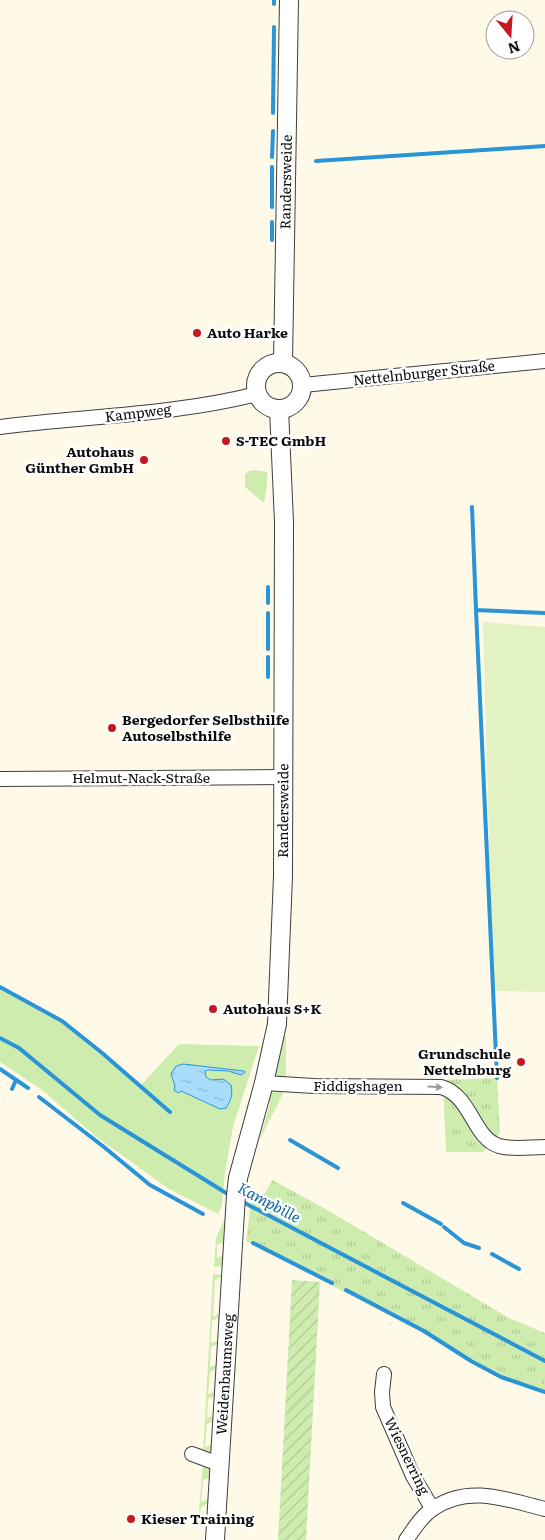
<svg xmlns="http://www.w3.org/2000/svg" width="545" height="1540" viewBox="0 0 545 1540" font-family="Literata,serif">
<defs>
<pattern id="park-tufts" width="24" height="20" patternUnits="userSpaceOnUse" patternTransform="scale(1.25)"><rect width="24" height="20" fill="#cfecaf"/><path d="M3 7l-1-3M5 7V3M7 7l1-3M15 17l-1-3M17 17v-4M19 17l1-3" fill="none" stroke="#b0c995"/></pattern>
<pattern id="garden-furrows" width="10" height="10" patternUnits="userSpaceOnUse" patternTransform="scale(1.25)"><rect width="10" height="10" fill="#cfecaf"/><path d="M-1 1l2-2M0 10L10 0M9 11l2-2" fill="none" stroke="#b0c995"/></pattern>
<pattern id="water-ripples" width="26" height="14" patternUnits="userSpaceOnUse" patternTransform="scale(1.25)"><rect width="26" height="14" fill="#a8ddfb"/><path d="M2 4q2-2 4 0t4 0M15 11q2-2 4 0t4 0" fill="none" stroke="#8fbcd6"/></pattern>
</defs>
<rect width="100%" height="100%" fill="#fffae8"/>
<g fill="#cfecaf" fill-rule="evenodd">
<path d="M255,470L267,472V485L264,503L245,487V474L249,471Z"/>
<path d="M0,987L62,1021L140,1086L179,1044L259,1046L233,1127L225,1173L222,1206L218,1214L169,1189L95,1136L42,1090L0,1062ZM205,1066L244,1071L241,1075L228,1071H205L206,1077L212,1080L223,1079L219,1109L181,1091L175,1086Z"/>
<path d="M284,1035L286,1037V1079L279,1078L275,1073Z"/>
<path d="M285,1090L259,1141L270,1104C265,1092 275,1090 285,1090Z"/>
<path d="M227,1214L228,1241L217,1245V1258L227,1254L224,1266L214,1267L216,1238Z"/>
<path d="M213,1274L224,1275L215,1280L213,1317L221,1313V1316L212,1321L211,1343L220,1340V1343L211,1347L210,1367L219,1364V1367L210,1372L208,1394L217,1391V1395L208,1399L207,1418L216,1415L215,1420L207,1424L205,1447L215,1443L214,1450L203,1454Z"/>
<path d="M203,1463L214,1471V1476L203,1480L201,1502L211,1498V1502L201,1507L200,1518L211,1513V1518L200,1524L198,1523Z"/>
</g>
<g fill="url(#park-tufts)">
<path d="M497,1078L500,1133L483,1152H446L443,1080Z"/>
<path d="M272,1180L324,1208L509,1318L545,1333V1393L501,1378L470,1362L421,1332L246,1241L251,1201L263,1197Z"/>
</g>
<path fill="url(#garden-furrows)" d="M292,1280L320,1282L306,1540H278Z"/>
<path fill="#e2f2c2" d="M483,622L545,627V992L493,991Z"/>
<path fill="url(#water-ripples)" stroke="#2994d8" d="M183,1064L244,1071L245,1072L241,1075L228,1071L208,1070L205,1071L206,1077L211,1080L223,1079L231,1085C233,1095 231,1100 226,1108L220,1109L181,1091L178,1093L174,1090L175,1086L171,1074L176,1066Z"/>
<g fill="none" stroke-linecap="round" stroke-linejoin="round">
<g stroke="#2994d8" stroke-width="4">
<path d="M274,4V0"/>
<path d="M273,113L274,27"/>
<path d="M272,157L273,131"/>
<path d="M316,161L545,146"/>
<path d="M272,167V207"/>
<path d="M272,240V222"/>
<path d="M472,507L476,610L545,613"/>
<path d="M268,603V587"/>
<path d="M476,610L497,1078"/>
<path d="M268,613V649"/>
<path d="M268,677V657"/>
<path d="M0,987L62,1021L101,1052L170,1112"/>
<path d="M0,1038L19,1048L100,1115L231,1196"/>
<path d="M0,1069L28,1088"/>
<path d="M12,1089L16,1080"/>
<path d="M39,1097L104,1147L150,1185L203,1214"/>
<path d="M290,1140L338,1168"/>
<path d="M241,1201L545,1361"/>
<path d="M403,1203L441,1224"/>
<path d="M444,1227L464,1243L479,1248"/>
<path d="M253,1243L332,1283"/>
<path d="M492,1254L519,1269"/>
<path d="M346,1290L424,1331L471,1361L501,1377L545,1392"/>
</g>
<defs>
<g id="minor">
<path d="M303,385L545,361"/>
<path d="M0,427C86,416 173,415 257,394"/>
<path d="M0,779L283,777"/>
<path d="M264,1083L314,1086L441,1087C472,1096 472,1137 499,1146C513,1150 530,1147 545,1147"/>
<path d="M384,1374L382,1392L383,1407L413,1476L432,1508"/>
<path d="M192,1454L219,1464"/>
<path d="M406,1540C414,1529 422,1515 434,1508C469,1484 508,1500 545,1509"/>
</g>
<g id="tertiary">
<circle cx="279" cy="386" r="23"/>
<path id="s1" d="M283,363L289,0"/>
<path id="s2" d="M215,1540L236,1195L238,1178L264,1083L277,1024L283,876L284,522L279,409"/>
</g>
</defs>
<use href="#minor" stroke="#3e3e3e" stroke-width="16"/>
<use href="#tertiary" stroke="#3e3e3e" stroke-width="20"/>
<use href="#minor" stroke="#fff" stroke-width="14"/>
<use href="#tertiary" stroke="#fff" stroke-width="18"/>
</g>
<defs><path id="oneway-solid" d="M-6-.8H1V-3.2L6.5 0L1 3.2V.8H-6Z" transform="scale(1.25)"/></defs>
<use fill="#9d9d9d" href="#oneway-solid" transform="translate(435 1087) rotate(4)"/>
<g fill="#c41923" stroke="#fff" stroke-width="2">
<circle cx="197" cy="333" r="5"/>
<circle cx="226" cy="441" r="5"/>
<circle cx="144" cy="460" r="5"/>
<circle cx="112" cy="728" r="5"/>
<circle cx="213" cy="1009" r="5"/>
<circle cx="521" cy="1062" r="5"/>
<circle cx="131" cy="1519" r="5"/>
</g>
<g text-anchor="middle" stroke-width="5" stroke-linejoin="round" paint-order="stroke">
<g font-size="14" fill="#0b0b0b" stroke="#fff">
<text dy="5" stroke="none"><textPath href="#s1" startOffset="181">Randersweide</textPath></text>
<text transform="translate(424 373) rotate(-6)" y="5">Nettelnburger Straße</text>
<text transform="translate(138 413) rotate(-7)" y="5">Kampweg</text>
<text x="141" y="783">Helmut-Nack-Straße</text>
<text dy="5" stroke="none"><textPath href="#s2" startOffset="735">Randersweide</textPath></text>
<text x="358" y="1091">Fiddigshagen</text>
<text dy="5" stroke="none"><textPath href="#s2" startOffset="166">Weidenbaumsweg</textPath></text>
<text transform="translate(407 1456) rotate(64)" y="5">Wiesnerring</text>
</g>
<g font-size="14" font-weight="bold" fill="#0b0b0b" stroke="#fff" text-anchor="start">
<text x="207" y="338">Auto Harke</text>
<text x="236" y="446">S-TEC GmbH</text>
<text x="134" y="457" text-anchor="end">Autohaus<tspan x="134" dy="16">Günther GmbH</tspan></text>
<text x="122" y="725">Bergedorfer Selbsthilfe<tspan x="122" dy="16">Autoselbsthilfe</tspan></text>
<text x="223" y="1014">Autohaus S+K</text>
<text x="511" y="1059" text-anchor="end">Grundschule<tspan x="511" dy="16">Nettelnburg</tspan></text>
<text x="141" y="1524">Kieser Training</text>
</g>
<g font-size="15" font-style="italic" fill="#0c64a4" stroke="#fff">
<text transform="translate(269 1203) rotate(28)" y="5">Kampbille</text>
</g>
</g>
<g transform="translate(510 35) rotate(162)"><circle r="24" fill="#ffffff" stroke="#9d9d9d"/>
<path d="M0-4L9 19L0 12L-9 19Z" fill="#c41923"/>
<text y="-8" font-size="14" font-weight="bold" text-anchor="middle" fill="#0b0b0b">N</text>
</g>
</svg>
